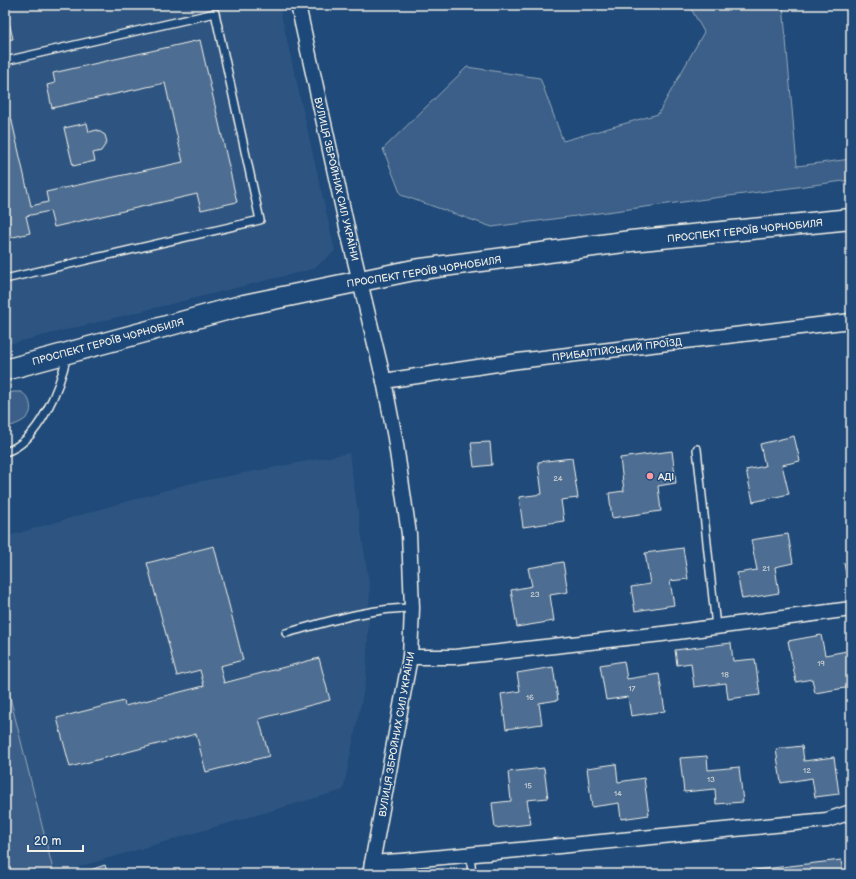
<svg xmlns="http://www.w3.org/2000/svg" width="856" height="879" viewBox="0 0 856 879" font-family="'Balsamiq Sans',sans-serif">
<rect width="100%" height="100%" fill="#1f4a7a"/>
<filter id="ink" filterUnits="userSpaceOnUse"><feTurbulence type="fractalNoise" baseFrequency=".025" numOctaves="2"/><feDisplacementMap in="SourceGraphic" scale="8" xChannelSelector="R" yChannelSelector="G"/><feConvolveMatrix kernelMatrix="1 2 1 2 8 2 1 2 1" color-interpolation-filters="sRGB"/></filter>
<g filter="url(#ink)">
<g fill="#2d5581">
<path d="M5,5H279L335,251L313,269L5,345Z"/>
<path d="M349,453L370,589L366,679L343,790L54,874L5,677V537L187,484Z"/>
</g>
<g fill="#3a5f88" stroke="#97a8b8">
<path d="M689,5H783L797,166L851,159V180L492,227L401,195L383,149L467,67L540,78L563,141L658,114L704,32Z"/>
<path d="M13,392H21C26,395 29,399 30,404C34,420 16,424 5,428V394Z"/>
<path d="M5,677L54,874H5Z"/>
</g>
<g fill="#4d6e92" stroke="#f4f1e8">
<path d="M9,22L13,39L5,40V23Z"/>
<path d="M200,40L237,202L201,210L197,194L54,227L50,211L26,216L30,233L5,239V119L11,117L31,206L48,202L46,192L183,162L165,83L52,108L47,85L55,83L53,73Z"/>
<path d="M87,123L89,132L97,130L105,135L107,142L101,151L93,153L95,161L73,166L64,128Z"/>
<path d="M794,436L800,461L782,465L789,494L753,502L746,470L765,466L760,444Z"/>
<path d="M490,442L492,465L474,467L471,443Z"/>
<path d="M672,451L676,483L658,486L661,511L612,518L609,493L624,491L620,458Z"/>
<path d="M572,458L578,498L561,500L564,521L523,527L519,497L542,494L538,462Z"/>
<path d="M788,534L793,563L775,567L779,593L742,599L737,573L757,570L751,540Z"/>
<path d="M214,546L243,660L220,666L224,683L319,658L330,700L259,719L269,756L206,772L196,734L70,767L57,718L124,701L125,706L204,686L200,670L177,676L147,563Z"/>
<path d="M683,548L688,579L670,581L674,605L635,611L631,587L650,584L645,553Z"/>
<path d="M563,562L568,592L550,595L554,621L517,627L511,590L532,586L528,568Z"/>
<path d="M851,562V584L848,585L844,563Z"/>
<path d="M821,635L825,655L847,651L851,670V687L815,693L812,679L796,682L788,641Z"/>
<path d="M731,643L733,661L755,659L760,695L728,699L726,683L694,687L691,663L677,665L675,650Z"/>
<path d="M624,661L627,679L659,674L665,711L631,716L628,697L606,700L600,665Z"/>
<path d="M553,667L558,700L539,703L542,724L506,729L501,694L520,691L517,673Z"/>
<path d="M802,746L804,761L834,757L839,794L815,797L812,778L781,783L776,749Z"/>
<path d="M707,756L708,770L739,767L743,802L716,804L715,789L684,792L680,758Z"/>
<path d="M616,764L618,782L644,778L649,815L621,819L619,803L592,807L587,768Z"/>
<path d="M544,768L548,798L527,800L531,824L495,828L492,803L511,801L508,772Z"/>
<path d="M841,860L843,874H756L755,870Z"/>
<path d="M105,865L108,874H79Z"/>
</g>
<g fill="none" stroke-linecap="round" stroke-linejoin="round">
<defs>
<g id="lane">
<path d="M5,61L215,13L260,220L5,279"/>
<path d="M697,449L716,627"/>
<path d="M5,452C39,442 60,387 67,355"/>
<path d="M286,633C327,622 370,608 412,608"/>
<path d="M470,854L472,874"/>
</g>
<g id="street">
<path d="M298,5L348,232L384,381L395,438L409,534L412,608L410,657L370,874"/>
<path d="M384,381L518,361L851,321"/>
<path d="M410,657H455L662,634L851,609"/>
<path d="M372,863C411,861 448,856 487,853C600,843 713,831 827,820L851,812"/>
</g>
<path id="secondary" d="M5,370L244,305L414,270L631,241L851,219"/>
</defs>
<use href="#lane" stroke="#f4f1e8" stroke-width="10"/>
<use href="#street" stroke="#f4f1e8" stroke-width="17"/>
<use href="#secondary" stroke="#f4f1e8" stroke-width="23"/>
<use href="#lane" stroke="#1f4a7a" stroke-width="7"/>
<use href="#street" stroke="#1f4a7a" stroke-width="14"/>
<use href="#secondary" stroke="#1f4a7a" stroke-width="20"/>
</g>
</g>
<circle fill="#ff9aa2" stroke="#1f4a7a" stroke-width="1.5" cx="650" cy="476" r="4"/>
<g text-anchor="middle" stroke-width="3" stroke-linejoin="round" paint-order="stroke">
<g font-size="8" fill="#cad0d2">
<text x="558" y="481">24</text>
<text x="766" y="571">21</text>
<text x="535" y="597">23</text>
<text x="821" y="666">19</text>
<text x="725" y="677">18</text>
<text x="632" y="691">17</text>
<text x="530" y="700">16</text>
<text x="807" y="773">12</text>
<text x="711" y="782">13</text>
<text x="528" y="788">15</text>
<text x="618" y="796">14</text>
</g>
<g font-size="10" fill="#f4f1e8" stroke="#1f4a7a">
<text transform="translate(337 179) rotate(77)" y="4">ВУЛИЦЯ ЗБРОЙНИХ СИЛ УКРАЇНИ</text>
<text transform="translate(745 230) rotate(-6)" y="4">ПРОСПЕКТ ГЕРОЇВ ЧОРНОБИЛЯ</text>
<text transform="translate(424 271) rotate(-9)" y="4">ПРОСПЕКТ ГЕРОЇВ ЧОРНОБИЛЯ</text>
<text transform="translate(108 341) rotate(-15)" y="4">ПРОСПЕКТ ГЕРОЇВ ЧОРНОБИЛЯ</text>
<text transform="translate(617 349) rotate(-7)" y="4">ПРИБАЛТІЙСЬКИЙ ПРОЇЗД</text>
<text transform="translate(396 734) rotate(-80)" y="4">ВУЛИЦЯ ЗБРОЙНИХ СИЛ УКРАЇНИ</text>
</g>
<g font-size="10" font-weight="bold" fill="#f4f1e8" stroke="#1f4a7a" text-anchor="start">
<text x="658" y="480">АДІ</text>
</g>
</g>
<rect width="856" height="879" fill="none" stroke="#1f4a7a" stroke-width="20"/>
<rect x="10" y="10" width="836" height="859" fill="none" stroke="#f4f1e8" stroke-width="1.5" filter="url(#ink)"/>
<path d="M28 845v6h55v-6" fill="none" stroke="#f4f1e8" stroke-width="2"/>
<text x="34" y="845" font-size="12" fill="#f4f1e8" stroke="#1f4a7a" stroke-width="3" paint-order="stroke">20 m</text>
</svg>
